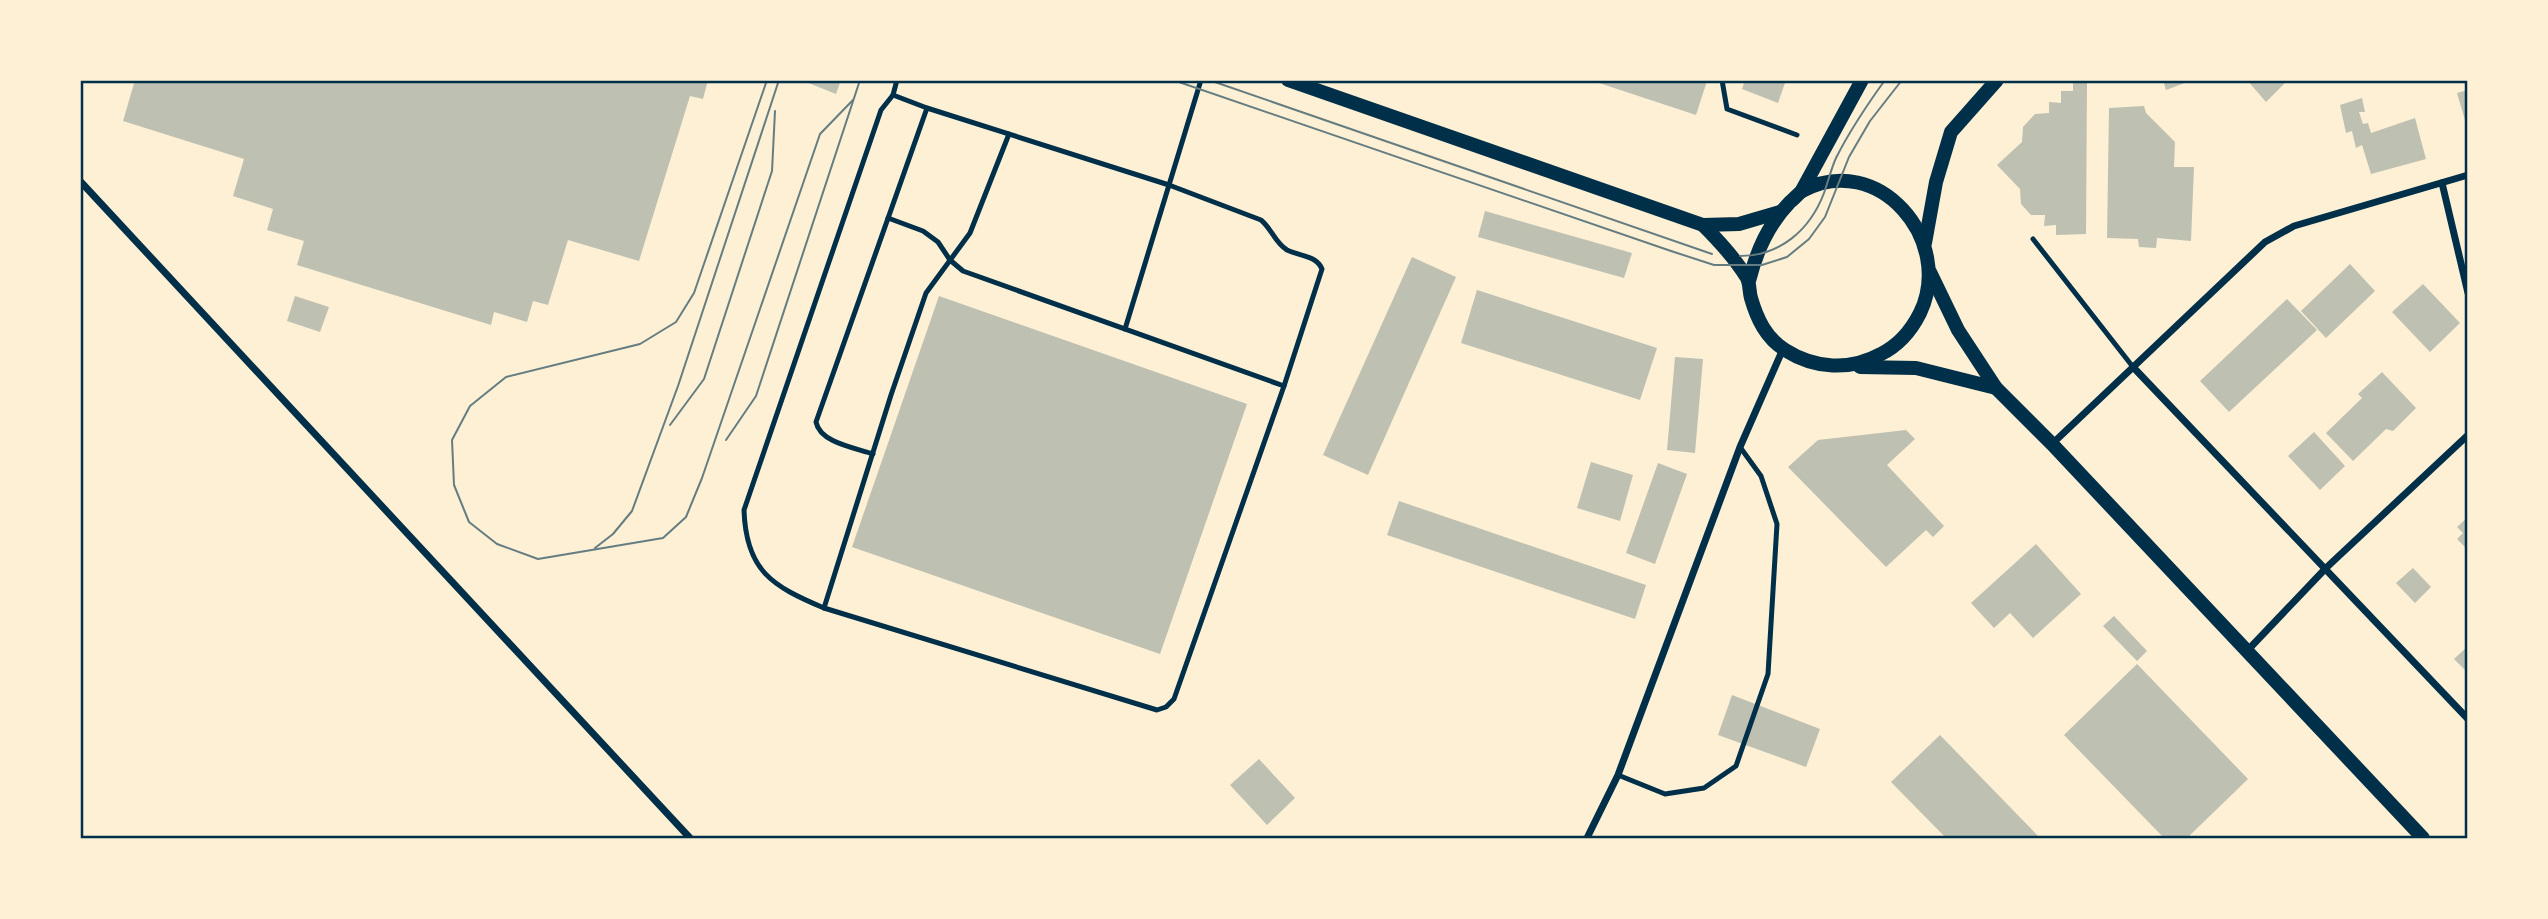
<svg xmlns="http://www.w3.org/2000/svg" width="2548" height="919" viewBox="0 0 2548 919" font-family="Overpass,sans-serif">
<rect width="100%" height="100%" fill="#fdf0d5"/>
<g fill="#bec0b2">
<path d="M135,80H708L703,99L690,96L639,261L568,240L548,305L533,301L527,322L494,312L491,325L297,265L304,241L267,230L273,209L233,196L244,159L123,121Z"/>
<path d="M801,80H841L836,94Z"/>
<path d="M1590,80H1705L1707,81L1696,115Z"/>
<path d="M1745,80H1786L1778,103L1742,89Z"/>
<path d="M2163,80H2190V81L2166,90Z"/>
<path d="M2247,80H2288L2266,102Z"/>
<path d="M2073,83H2087L2086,234L2056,235V225L2044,226L2045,215H2031L2021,204L2020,189L1997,165L2022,142L2023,127L2035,114L2049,113V102L2061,103V91H2073Z"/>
<path d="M2468,90V127H2467L2457,93Z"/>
<path d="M2362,98L2365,112H2359L2363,124L2368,123L2371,133L2415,118L2426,159L2371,174L2362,145L2356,148L2352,131L2346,133L2340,105Z"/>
<path d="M2144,106L2146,113L2175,142L2174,167H2194L2191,241L2157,238L2156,248L2139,247L2138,239L2107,238L2109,108Z"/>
<path d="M1485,211L1632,253L1624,278L1478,237Z"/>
<path d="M1412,257L1456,277L1368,475L1323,455Z"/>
<path d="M2350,264L2375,291L2326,338L2301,311Z"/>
<path d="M2423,284L2460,323L2430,352L2392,312Z"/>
<path d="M1477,290L1657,348L1640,400L1461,343Z"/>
<path d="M295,296L329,307L320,332L287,321Z"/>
<path d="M939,296L1247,404L1160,654L852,547Z"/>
<path d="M2287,299L2317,330L2229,412L2200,381Z"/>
<path d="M1675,357L1703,359L1695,453L1667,450Z"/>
<path d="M2382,372L2416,408L2393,431L2386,429L2353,461L2326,433L2362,398L2358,394Z"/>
<path d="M1906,430L1915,439L1887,465L1944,526L1933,537L1926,530L1886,567L1788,467L1818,440Z"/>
<path d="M2314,432L2345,466L2320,490L2288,456Z"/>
<path d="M1591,462L1633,475L1620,521L1577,508Z"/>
<path d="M1658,463L1687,474L1655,564L1626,553Z"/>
<path d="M1399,501L1646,585L1635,619L1387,535Z"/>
<path d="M2468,517V550L2457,539L2463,533L2457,527Z"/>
<path d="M2036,544L2081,594L2033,638L2010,613L1994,628L1971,603Z"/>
<path d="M2413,568L2431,587L2415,603L2396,583Z"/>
<path d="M2114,616L2147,651L2137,661L2103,626Z"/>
<path d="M2468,646V673L2454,659Z"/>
<path d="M2137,664L2248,779L2187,838H2164L2064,735Z"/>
<path d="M1732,695L1820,729L1806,767L1718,735Z"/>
<path d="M1940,735L2040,838H1946L1891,782Z"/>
<path d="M1259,759L1295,798L1267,825L1230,785Z"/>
</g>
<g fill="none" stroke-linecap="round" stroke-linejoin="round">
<g stroke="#003049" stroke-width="5">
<path d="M897,80L893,95L927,108L1169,185L1201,80"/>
<path d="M1722,80L1727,109L1797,135"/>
<path d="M893,95L881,110L744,510C746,571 772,586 824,608L1157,710L1166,707L1174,699L1284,386L1322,269C1316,255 1299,256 1287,250C1275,243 1272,229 1261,220L1169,185L1125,329"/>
<path d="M888,218L923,231L938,242L950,260L963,271L1284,386"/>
<path d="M2033,239L2133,367"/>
<path d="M873,454C856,448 820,443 816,422L927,108"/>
<path d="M824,608L891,395L926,293L970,233L1009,134"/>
<path d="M1618,775L1665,794L1704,788L1736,766L1768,674L1777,524L1761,476L1740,447"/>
</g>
<g stroke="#003049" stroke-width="7">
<path d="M80,181L690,838"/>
<path d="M2442,183L2468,293"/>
<path d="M2133,367L2468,719"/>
<path d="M2052,444L2265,242L2294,226L2468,175"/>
<path d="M2247,651L2326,568L2468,435"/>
<path d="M1587,838L1618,775L1740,447L1783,349"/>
</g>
<g stroke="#003049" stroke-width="14">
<path d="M1288,80L1703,225L1739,224L1780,212"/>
<path d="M1801,192L1862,80"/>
<path d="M1703,225C1719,241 1735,258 1747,278C1750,284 1749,291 1751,298C1757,319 1766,338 1785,350C1815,369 1850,371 1881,354C1899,345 1911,331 1920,313C1955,240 1878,150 1802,191C1798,194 1794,199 1790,202C1768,225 1757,250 1749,281"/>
<path d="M1925,243L1936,182L1951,132L1997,80"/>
<path d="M1930,272L1958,330L1996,388L2052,444L2423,838"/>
<path d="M1860,367L1916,368L1996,388"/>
</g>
<g stroke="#657d81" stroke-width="2">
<path d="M767,80L694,293L676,322L640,344L506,377L470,406L452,440L454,485L469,522L497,544L538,559L663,538L686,517L702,478L820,134L853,100"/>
<path d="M1173,80L1671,251L1714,265H1762L1787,257L1809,239L1825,217L1849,157L1870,121L1902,80"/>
<path d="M1209,80L1712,254"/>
<path d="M1740,256C1780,256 1810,230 1824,193C1828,182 1831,169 1836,158C1850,130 1867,105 1885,80"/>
<path d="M670,425L704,379L772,171L775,111"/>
<path d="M726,440L756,396L860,80"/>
<path d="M595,548L613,534L632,511L678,386L779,80"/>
</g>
</g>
<rect width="2548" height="919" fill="none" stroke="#fdf0d5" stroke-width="164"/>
<rect x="82" y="82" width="2384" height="755" fill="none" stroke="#003049" stroke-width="2.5"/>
</svg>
